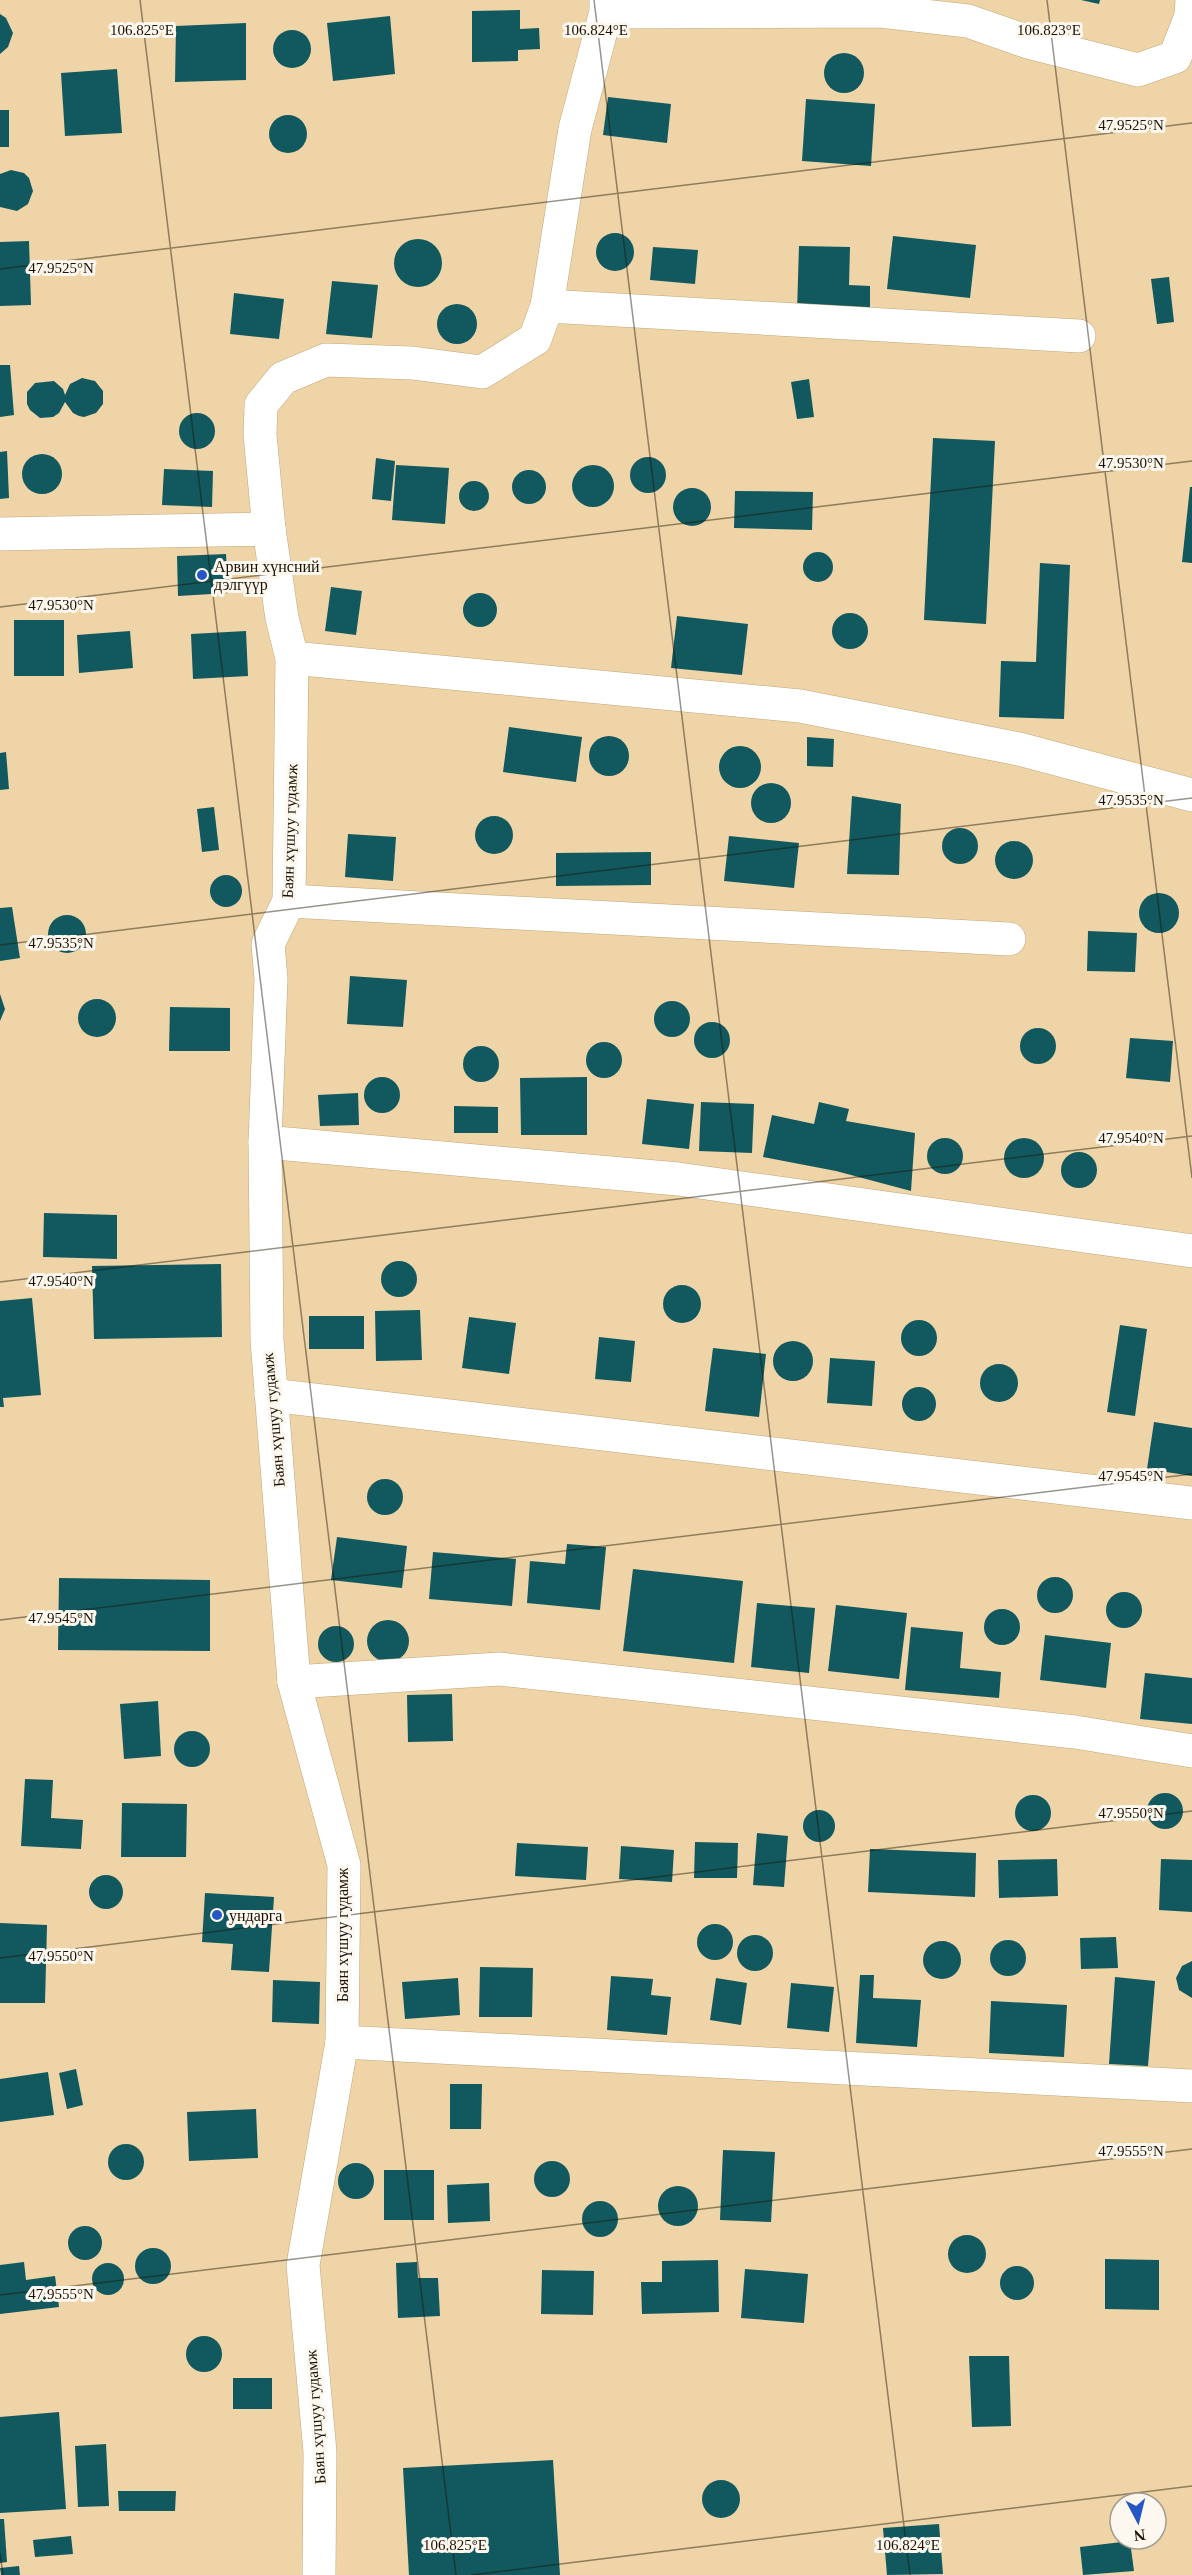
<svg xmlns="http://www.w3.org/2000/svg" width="1192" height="2575" viewBox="0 0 1192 2575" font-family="Georgia,serif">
<rect width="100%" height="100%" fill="#eed4a6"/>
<g fill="#11595f">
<path d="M1081,0H1100L1099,4Z"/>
<path d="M520,10V29L539,28L540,49L518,50V61L472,62V11Z"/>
<path d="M0,14L6,18L13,33L8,47L0,54Z"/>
<path d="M390,16L395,74L333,81L327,23Z"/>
<path d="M246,23V80L175,82L176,26Z"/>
<circle cx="292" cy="49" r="19"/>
<circle cx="844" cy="73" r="20"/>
<path d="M117,69L122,133L65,136L61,73Z"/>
<path d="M608,97L671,104L667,143L603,135Z"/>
<path d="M806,99L875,104L871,166L802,161Z"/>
<rect x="0" y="110" width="9" height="37"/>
<circle cx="288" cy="134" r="19"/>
<path d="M11,170L24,173L29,178L33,191L28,204L17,211L0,207V174Z"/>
<circle cx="615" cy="252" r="19"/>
<path d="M893,236L976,245L970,298L887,289Z"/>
<circle cx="418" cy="263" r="24"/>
<path d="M29,241L31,305L0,306V242Z"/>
<path d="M799,246L850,247L849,285L870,286V314L797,312Z"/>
<path d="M653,247L698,250L695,284L650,280Z"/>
<path d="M1169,277L1174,322L1157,324L1151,279Z"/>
<path d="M332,281L378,285L372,338L326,334Z"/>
<path d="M234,293L284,299L279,339L230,334Z"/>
<circle cx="457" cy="324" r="20"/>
<path d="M0,365H10L14,415L0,417Z"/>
<path d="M82,378L95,381L103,391V404L96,413L84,417L79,416L73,413L65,402L59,413L53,417L40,418L30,410L27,404V392L35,383L54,381L63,389L65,395L70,384Z"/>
<path d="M809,379L814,417L797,419L791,382Z"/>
<circle cx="197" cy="431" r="18"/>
<path d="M933,438L995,441L986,624L924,620Z"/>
<path d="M7,451L9,498L0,499V452Z"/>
<circle cx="42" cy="474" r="20"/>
<circle cx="648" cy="475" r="18"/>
<path d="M376,458L395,461L391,501L372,499Z"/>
<circle cx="593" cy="486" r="21"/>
<path d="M396,465L449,468L445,524L392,520Z"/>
<path d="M164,469L213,471L212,507L162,505Z"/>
<circle cx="529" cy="487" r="17"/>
<circle cx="474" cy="496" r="15"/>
<path d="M1190,487H1192V563L1182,562Z"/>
<circle cx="692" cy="507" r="19"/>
<path d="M735,491L813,492L812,530L734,528Z"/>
<circle cx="818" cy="567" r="15"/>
<path d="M226,554L228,593L178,596L177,556Z"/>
<path d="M1040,563L1070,565L1064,719L999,717L1001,661L1036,662Z"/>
<path d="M331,587L362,591L356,635L325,631Z"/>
<circle cx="480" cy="610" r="17"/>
<circle cx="850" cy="631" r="18"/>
<path d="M677,616L748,624L742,675L671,668Z"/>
<rect x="14" y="620" width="50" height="56"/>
<path d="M130,631L133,668L79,673L77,635Z"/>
<path d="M246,631L248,676L193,679L191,634Z"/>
<path d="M509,727L582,737L576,782L503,772Z"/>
<circle cx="609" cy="756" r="20"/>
<path d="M807,737L834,739L833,767L807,766Z"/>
<circle cx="740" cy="767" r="21"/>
<path d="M6,752L9,789L0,790V753Z"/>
<circle cx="771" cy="803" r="20"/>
<path d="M852,796L901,804L899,875L847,874Z"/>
<path d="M214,807L219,850L202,852L197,809Z"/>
<circle cx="494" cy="835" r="19"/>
<circle cx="960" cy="846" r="18"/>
<path d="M348,834L396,837L393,881L345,877Z"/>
<path d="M729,836L799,843L794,888L724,881Z"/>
<circle cx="1014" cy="860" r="19"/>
<path d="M651,852V885L556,886V853Z"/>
<circle cx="226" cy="891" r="16"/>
<circle cx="1159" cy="913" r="20"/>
<path d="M12,907L20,958L0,961V908Z"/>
<circle cx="67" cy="934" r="19"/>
<path d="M1088,931L1137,933L1135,972L1087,971Z"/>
<path d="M350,976L407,980L403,1027L347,1024Z"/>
<path d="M0,994L5,1009L0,1021Z"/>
<circle cx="97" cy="1018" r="19"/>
<circle cx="672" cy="1019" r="18"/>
<path d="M170,1007L230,1008V1051H169Z"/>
<circle cx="712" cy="1040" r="18"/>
<circle cx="1038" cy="1046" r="18"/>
<path d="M1130,1038L1173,1041L1170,1082L1126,1078Z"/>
<circle cx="604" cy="1060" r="18"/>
<circle cx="481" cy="1064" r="18"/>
<circle cx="382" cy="1095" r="18"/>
<path d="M587,1077V1135H521L520,1078Z"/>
<path d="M358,1093L359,1125L320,1126L318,1095Z"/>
<path d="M647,1099L694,1104L689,1149L642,1144Z"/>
<path d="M701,1102L754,1104L752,1153L699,1151Z"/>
<path d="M819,1102L849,1109L846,1121L915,1133L911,1191L836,1171L763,1157L772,1115L814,1124Z"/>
<path d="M454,1106L498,1107V1133H454Z"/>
<circle cx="945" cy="1156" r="18"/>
<circle cx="1024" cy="1158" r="20"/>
<circle cx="1079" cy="1170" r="18"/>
<path d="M44,1213L117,1215V1259L43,1257Z"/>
<circle cx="399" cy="1279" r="18"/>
<path d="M221,1264L222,1337L94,1339L92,1266Z"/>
<circle cx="682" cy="1304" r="19"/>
<path d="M32,1298L41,1395L3,1398L4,1407H0V1301Z"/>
<path d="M420,1310L422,1360L376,1361L375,1311Z"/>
<rect x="309" y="1316" width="55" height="33"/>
<path d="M469,1317L516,1323L509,1374L462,1368Z"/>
<circle cx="919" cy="1338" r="18"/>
<path d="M1120,1325L1147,1329L1135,1416L1107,1412Z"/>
<path d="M599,1337L635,1341L631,1382L595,1379Z"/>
<circle cx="793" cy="1361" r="20"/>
<path d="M713,1348L766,1354L759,1417L705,1411Z"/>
<path d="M830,1358L875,1361L872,1406L827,1403Z"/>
<circle cx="999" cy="1383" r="19"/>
<circle cx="919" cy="1404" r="17"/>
<path d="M1154,1422L1192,1428V1476L1147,1469Z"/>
<circle cx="385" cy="1497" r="18"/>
<path d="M337,1537L407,1546L402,1588L331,1580Z"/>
<path d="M567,1544L606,1547L600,1610L527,1603L530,1561L565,1564Z"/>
<path d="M433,1552L516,1559L512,1606L429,1599Z"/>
<path d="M633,1569L743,1581L734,1663L623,1651Z"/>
<circle cx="1055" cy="1595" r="18"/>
<path d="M59,1578L210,1580V1651L58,1650Z"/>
<circle cx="1124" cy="1610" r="18"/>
<path d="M757,1603L815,1608L809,1673L751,1667Z"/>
<path d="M836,1605L907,1613L899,1679L828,1671Z"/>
<circle cx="1002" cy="1627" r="18"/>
<circle cx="388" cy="1641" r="21"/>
<circle cx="336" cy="1644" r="18"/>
<path d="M911,1627L963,1632L960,1668L1001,1672L999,1698L905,1690Z"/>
<path d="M1045,1635L1111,1643L1106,1688L1040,1680Z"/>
<path d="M1145,1673L1192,1678V1724L1140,1719Z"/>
<path d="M452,1694L453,1741L408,1742L407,1695Z"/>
<path d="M158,1701L161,1756L124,1759L120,1704Z"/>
<circle cx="192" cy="1749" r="18"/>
<path d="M25,1779L53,1780L51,1818L83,1820L81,1849L21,1846Z"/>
<circle cx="1165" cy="1811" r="18"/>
<circle cx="1033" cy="1813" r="18"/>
<path d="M122,1803L187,1804L186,1857H121Z"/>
<circle cx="819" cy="1826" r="16"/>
<path d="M757,1833L788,1836L784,1887L753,1885Z"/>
<path d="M695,1842L738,1843L737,1878H694Z"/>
<path d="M517,1843L588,1847L586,1880L515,1876Z"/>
<path d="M621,1846L674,1850L672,1882L619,1879Z"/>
<path d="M870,1849L976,1853L975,1897L868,1892Z"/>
<path d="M1057,1859L1058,1896L999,1898L998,1860Z"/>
<path d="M1161,1859L1192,1860V1912L1159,1910Z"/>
<circle cx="106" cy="1892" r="17"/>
<path d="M205,1893L274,1897L269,1972L231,1970L233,1944L202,1942Z"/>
<path d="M0,1923L47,1925L45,2003H0Z"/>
<circle cx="715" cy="1942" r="18"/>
<circle cx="755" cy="1953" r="18"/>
<path d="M1116,1937L1118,1968L1081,1969L1080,1938Z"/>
<circle cx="1008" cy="1958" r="18"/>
<circle cx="942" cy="1960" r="19"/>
<path d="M1192,1961V1998L1179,1990L1176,1978L1182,1966Z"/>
<path d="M480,1967L533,1968L532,2017H479Z"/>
<path d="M860,1975H874L873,1998L921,2000L917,2047L856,2043Z"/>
<path d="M611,1976L653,1979L651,1995L671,1997L667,2035L607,2030Z"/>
<path d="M1115,1977L1155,1981L1148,2066L1109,2064Z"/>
<path d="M458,1978L460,2015L405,2019L402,1982Z"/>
<path d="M716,1978L747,1983L741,2025L710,2020Z"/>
<path d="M273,1980L320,1982L319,2024L272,2022Z"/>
<path d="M791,1983L834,1987L829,2032L787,2028Z"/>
<path d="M991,2001L1067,2005L1064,2057L989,2053Z"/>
<path d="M76,2069L83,2105L67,2109L59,2073Z"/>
<path d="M48,2072L54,2115L0,2122V2079Z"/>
<path d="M450,2084H482L481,2129H450Z"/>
<path d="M256,2109L258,2158L189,2161L187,2112Z"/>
<circle cx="126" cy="2162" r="18"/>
<path d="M723,2150L775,2152L771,2222L720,2220Z"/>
<circle cx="552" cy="2179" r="18"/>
<circle cx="356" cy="2181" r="18"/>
<rect x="384" y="2170" width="50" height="50"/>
<path d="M489,2183L490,2221L448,2223L447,2185Z"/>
<circle cx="678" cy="2206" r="20"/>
<circle cx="600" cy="2219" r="18"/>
<circle cx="85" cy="2243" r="17"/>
<circle cx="967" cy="2254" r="19"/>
<circle cx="153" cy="2266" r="18"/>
<path d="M1105,2259L1159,2260V2310L1105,2309Z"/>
<path d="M718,2260L719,2312L642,2314L641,2282H662V2261Z"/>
<path d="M24,2262L26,2280L55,2276L59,2307L0,2314V2265Z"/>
<path d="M417,2262L418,2278H438L440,2316L398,2318L396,2263Z"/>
<circle cx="108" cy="2279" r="16"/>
<circle cx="1017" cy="2283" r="17"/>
<path d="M745,2269L808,2274L804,2323L741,2318Z"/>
<path d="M542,2270L594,2271L593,2315L541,2314Z"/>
<circle cx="204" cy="2354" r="18"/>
<path d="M969,2356H1009L1011,2426L972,2427Z"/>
<rect x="233" y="2378" width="39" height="31"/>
<path d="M59,2412L66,2509L0,2513V2417Z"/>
<path d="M106,2444L109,2506L78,2507L75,2446Z"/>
<path d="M553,2460L560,2575H409L403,2468Z"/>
<circle cx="721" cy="2499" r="19"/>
<path d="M118,2491H176L175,2511H119Z"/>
<path d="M0,2519H4L7,2562L0,2563Z"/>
<path d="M939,2524L943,2574L887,2575L883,2528Z"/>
<path d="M71,2536L73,2554L35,2557L33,2540Z"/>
<path d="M1130,2541L1134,2571L1083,2575L1080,2547Z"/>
<path d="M19,2566L20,2575H1L0,2568Z"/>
</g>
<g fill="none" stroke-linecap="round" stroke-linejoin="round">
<defs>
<g id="minor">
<path d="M606,12L880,11L968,21L1028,42L1138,70L1175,57L1191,16L1192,0"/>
<path d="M547,306L1079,336"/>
<path d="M269,529L260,435L261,405L283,378L326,360L412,363L482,372L535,339L547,306L575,129L606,12V0"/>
<path d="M0,534L269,529L282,618L292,658L289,901L268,944L271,979L265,1142L267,1340L294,1682L344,1865L342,2042L303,2265L320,2452L319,2575"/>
<path d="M292,658L800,706L1019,749L1192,795"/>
<path d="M289,901L1009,939"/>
<path d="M265,1142L678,1179L1192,1251"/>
<path d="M271,1395L1192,1503"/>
<path d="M294,1682L499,1669L1075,1732L1192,1751"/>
<path d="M342,2042L1192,2086"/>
</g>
</defs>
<use href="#minor" stroke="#c0a77a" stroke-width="34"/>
<use href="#minor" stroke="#fff" stroke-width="33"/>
</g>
<path fill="none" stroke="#1a1102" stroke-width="1.5" stroke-opacity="0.45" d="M140,0L456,2575M594,0L910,2575M1047,0L1192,1178M0,269L1192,123M0,607L1192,461M0,945L1192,798M0,1282L1192,1136M0,1620L1192,1474M0,1958L1192,1811M0,2295L1192,2149M0,2553L3,2575M471,2575L1192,2486"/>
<g fill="#2457c5" stroke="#fdf8ef" stroke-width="2">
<circle cx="202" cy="575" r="6"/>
<circle cx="217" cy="1915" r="6"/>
</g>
<g text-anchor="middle" stroke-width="6" stroke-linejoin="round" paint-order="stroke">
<g font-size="16" fill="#1a1102" stroke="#fdf8ef" text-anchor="start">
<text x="214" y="572">Арвин хүнсний<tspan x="214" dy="18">дэлгүүр</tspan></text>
<text x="229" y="1921">ундарга</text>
</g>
<g font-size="16" fill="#1a1102" stroke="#fdf8ef">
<text transform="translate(289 831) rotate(-88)" y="6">Баян хүшуу гудамж</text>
<text transform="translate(273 1420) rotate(-95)" y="6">Баян хүшуу гудамж</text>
<text transform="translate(342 1935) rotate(-90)" y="6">Баян хүшуу гудамж</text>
<text transform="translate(315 2417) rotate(-94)" y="6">Баян хүшуу гудамж</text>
</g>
</g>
<g font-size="15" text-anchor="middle" fill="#1a1102" stroke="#fdf8ef" stroke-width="6" stroke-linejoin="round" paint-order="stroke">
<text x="142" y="35">106.825°E</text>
<text x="596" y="35">106.824°E</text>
<text x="1049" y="35">106.823°E</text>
<text x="1131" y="130">47.9525°N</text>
<text x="61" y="273">47.9525°N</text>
<text x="1131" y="468">47.9530°N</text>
<text x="61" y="610">47.9530°N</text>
<text x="1131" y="805">47.9535°N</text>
<text x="61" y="948">47.9535°N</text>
<text x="1131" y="1143">47.9540°N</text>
<text x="61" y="1286">47.9540°N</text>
<text x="1131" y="1481">47.9545°N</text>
<text x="61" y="1623">47.9545°N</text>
<text x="1131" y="1818">47.9550°N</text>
<text x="61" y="1961">47.9550°N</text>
<text x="1131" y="2156">47.9555°N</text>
<text x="61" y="2299">47.9555°N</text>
<text x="455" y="2550">106.825°E</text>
<text x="908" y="2550">106.824°E</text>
</g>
<g transform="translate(1138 2521) rotate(173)"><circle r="28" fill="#fdf8ef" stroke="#a29c90" stroke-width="1.5"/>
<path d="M0-4.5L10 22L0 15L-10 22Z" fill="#2457c5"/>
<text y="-9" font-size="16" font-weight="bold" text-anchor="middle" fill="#1a1102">N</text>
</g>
</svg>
